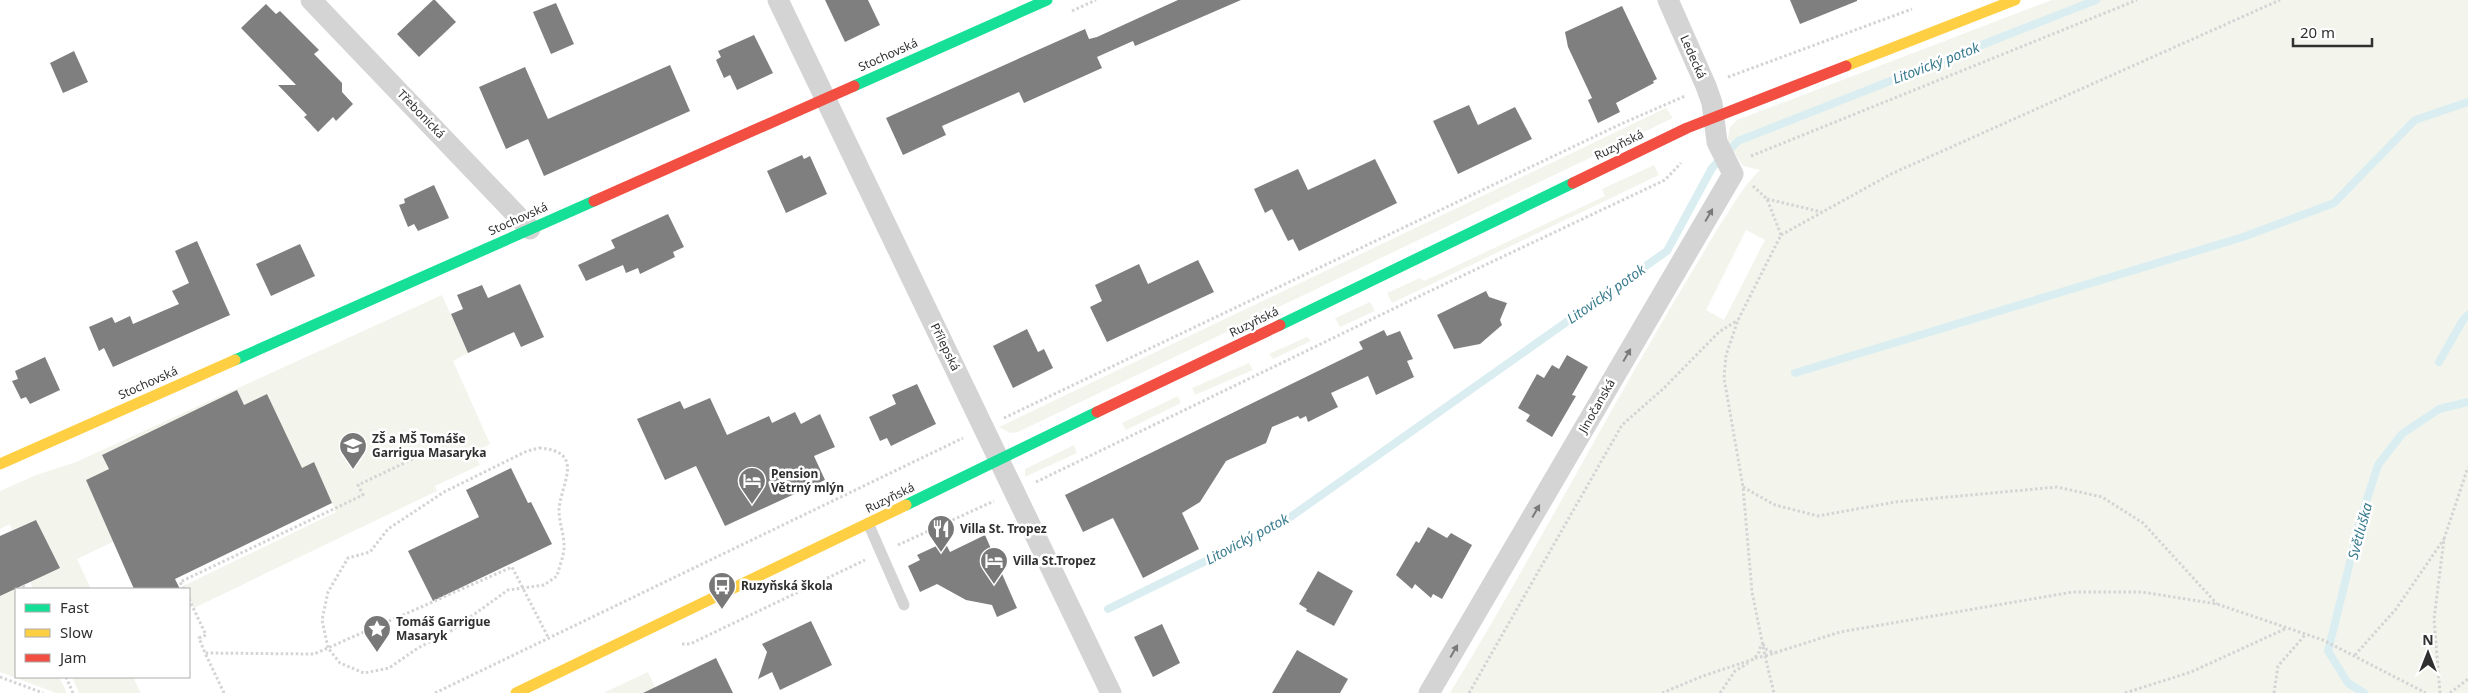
<svg xmlns="http://www.w3.org/2000/svg" width="2468" height="693" viewBox="0 0 2468 693" font-family="'Noto Sans',sans-serif">
<rect width="100%" height="100%" fill="#fff"/>
<g fill="#f3f5ed" fill-rule="evenodd">
<path d="M2052,0H2468V693H1450C1523,573 1588,450 1658,329C1677,296 1697,264 1716,231C1730,210 1742,187 1760,170L1743,166L1727,142L1730,127L1737,120ZM1746,230L1765,240L1724,320L1706,310Z"/>
<path d="M1666,108L1673,118L1018,432L1010,433L999,427Z"/>
<path d="M1654,165L1659,175L1392,303L1387,293L1420,278L1424,281L1605,196L1602,189Z"/>
<path d="M442,295L468,353L453,361L490,444L474,453L480,465L435,486L437,491L194,608L189,597V589H185L183,586L336,512L314,462L269,484L276,444L288,438L267,394L243,405L237,390L109,469L86,480L106,524L138,530L77,559L91,589H33L30,582L59,567L36,520L12,530L10,524L0,529V491L36,475L76,462Z"/>
<path d="M1370,302L1375,311L1340,327L1335,318Z"/>
<path d="M1307,337L1311,341L1273,359L1269,354Z"/>
<path d="M1249,363L1253,370L1195,395L1192,388Z"/>
<path d="M1178,396L1181,403L1126,430L1122,423Z"/>
<path d="M1074,445L1077,453L1025,477V469Z"/>
<path d="M17,588L16,677H59L67,693H56L0,672V596Z"/>
<path d="M648,672L658,693H603Z"/>
<path d="M72,677H133L141,693H79Z"/>
</g>
<g fill="none" stroke-linecap="round" stroke-linejoin="round">
<g stroke="#daeef2" stroke-width="8">
<path d="M2439,362L2463,320L2468,315"/>
<path d="M1795,373L2243,237L2334,203L2415,120L2468,102"/>
<path d="M1108,609L1279,525L1667,251L1712,168L1738,141L2096,0"/>
<path d="M2364,693L2348,683L2328,651L2361,518L2378,465L2402,434L2439,409L2468,402"/>
</g>
</g>
<g fill="#7f7f7f">
<path d="M433,0H435L456,22L419,57L397,34Z"/>
<path d="M825,0H868L880,25L845,42Z"/>
<path d="M1178,0H1241L1135,46L1133,41L1097,57L1102,68L1024,103L1019,92L942,126L946,135L903,155L886,118L1085,29L1089,39L1097,37Z"/>
<path d="M1790,0H1857V1L1800,24Z"/>
<path d="M556,3L574,44L551,54L533,12Z"/>
<path d="M266,4L276,14L280,11L319,50L314,54L342,83V92L353,104L336,121L333,117L318,132L304,117L307,115L278,85H296L241,28Z"/>
<path d="M1622,6L1657,79L1653,81L1654,83L1616,103L1620,112L1598,123L1588,100L1592,98L1568,47L1565,32Z"/>
<path d="M754,35L773,73L737,90L730,75L724,78L716,60L721,57L718,51Z"/>
<path d="M74,51L88,82L63,93L50,63Z"/>
<path d="M670,65L690,111L544,176L528,139L506,149L479,87L525,67L548,119Z"/>
<path d="M1469,105L1478,125L1515,107L1532,139L1458,174L1433,121Z"/>
<path d="M802,155L804,159L810,156L827,194L786,213L767,171Z"/>
<path d="M1375,159L1397,203L1299,251L1293,239L1288,241L1272,209L1265,213L1254,189L1298,169L1308,190Z"/>
<path d="M434,185L449,218L418,231L414,224L408,227L399,205L405,203L404,199Z"/>
<path d="M668,214L684,247L673,252L675,257L640,274L638,268L626,273L623,265L586,281L578,265L615,248L611,240Z"/>
<path d="M197,241L230,315L113,367L104,348L99,351L89,327L112,317L115,323L130,316L133,324L179,304L172,291L189,283L175,251Z"/>
<path d="M300,244L315,276L271,296L256,264Z"/>
<path d="M1198,260L1214,292L1107,342L1090,307L1102,301L1095,285L1139,264L1148,284Z"/>
<path d="M520,284L544,337L521,347L514,332L468,353L451,314L463,309L457,295L482,285L488,298Z"/>
<path d="M1486,291L1489,297L1507,303L1500,320L1502,325L1480,344L1454,349L1437,315Z"/>
<path d="M1027,329L1038,352L1044,349L1053,368L1013,388L993,346Z"/>
<path d="M1384,330L1387,336L1400,331L1413,359L1407,361L1414,377L1376,395L1368,376L1331,393L1338,407L1308,422L1306,416L1300,419L1298,416L1272,427L1266,443L1226,461L1200,502L1182,513L1199,549L1143,578L1113,518L1083,532L1065,495L1363,349L1359,342Z"/>
<path d="M1567,355L1588,367L1572,395L1576,396L1552,437L1526,421L1530,415L1518,408L1537,374L1544,378L1552,365L1559,369Z"/>
<path d="M45,357L60,390L30,404L26,397L21,399L12,381L18,379L15,371Z"/>
<path d="M917,384L936,424L891,446L887,438L880,441L869,417L896,404L892,395Z"/>
<path d="M237,390L244,405L267,394L302,468L314,462L332,503L175,579L180,589H134L86,480L109,469L102,455Z"/>
<path d="M710,398L727,435L769,416L772,423L795,412L801,424L820,414L835,447L814,456L825,480L725,526L696,466L665,480L637,419L680,401L684,409Z"/>
<path d="M511,468L528,503L531,502L552,544L433,601L408,551L479,517L466,490Z"/>
<path d="M36,520L60,568L0,596V536Z"/>
<path d="M1428,527L1447,538L1451,533L1472,545L1442,599L1433,594L1431,598L1415,584L1412,589L1396,575L1416,541L1419,543Z"/>
<path d="M985,535L1017,608L997,617L992,605L966,600L937,584L920,592L908,566L920,560L917,555L945,542L950,552Z"/>
<path d="M1318,571L1353,591L1334,626L1306,611L1307,609L1299,604Z"/>
<path d="M811,621L832,665L780,690L772,672L758,679L767,652L762,644Z"/>
<path d="M1162,624L1180,663L1153,677L1134,637Z"/>
<path d="M1297,650L1348,679L1340,693H1272Z"/>
<path d="M716,658L733,693H643Z"/>
</g>
<g fill="none" stroke-linecap="round" stroke-linejoin="round">
<g stroke="#d4d4d4" stroke-width="3" stroke-dasharray="2.5 2.5" stroke-linecap="butt">
<path d="M1072,11L1096,0"/>
<path d="M1728,77L1912,9"/>
<path d="M1751,156L2137,0"/>
<path d="M1753,186L1767,199L1781,235L1738,320L1726,355L1724,378L1743,487L1752,592L1765,656L1840,632L2073,592H2142L2217,604L2323,640L2426,693"/>
<path d="M1767,199L1822,212"/>
<path d="M1781,235L1891,174L2280,0"/>
<path d="M1004,418L1623,123L1685,96"/>
<path d="M539,448C587,451 560,485 559,510C559,523 565,537 564,549C563,558 559,568 557,576L544,585L508,590L451,631L418,648L389,668L364,673L340,663L328,648L322,620L328,592L348,558L370,552L388,529L444,492L527,451Z"/>
<path d="M1036,482L1428,292L1665,180L1681,163"/>
<path d="M1743,487L1775,505L1818,516L1895,502L2057,487L2102,497L2143,523L2217,604"/>
<path d="M898,545L994,501"/>
<path d="M23,585L25,589"/>
<path d="M184,589L180,582L363,495L358,485L459,437"/>
<path d="M189,599L206,635L199,638L205,653"/>
<path d="M682,644H690L865,560"/>
<path d="M1763,644L1767,650L1775,653"/>
<path d="M2355,655L2396,609L2444,539"/>
<path d="M1755,658L1765,656L1774,693"/>
<path d="M0,677L43,693"/>
<path d="M66,677L73,693"/>
<path d="M224,693L205,653L314,654L512,567L548,637"/>
<path d="M435,693L963,438"/>
<path d="M1469,693L1622,425L1663,389L1719,332L1738,320"/>
<path d="M1662,693L1703,676L1754,659L1759,652L1761,644"/>
<path d="M1720,693L1735,671L1748,663"/>
<path d="M2125,693L2191,672L2287,628"/>
<path d="M2274,693L2278,666L2306,634"/>
<path d="M2440,693L2434,619L2444,539L2468,467"/>
<path d="M2450,693L2468,679"/>
</g>
<path stroke="#d4d4d4" stroke-width="11" d="M868,523L904,605"/>
<g stroke="#d4d4d4" stroke-width="21">
<path d="M311,0L530,229"/>
<path d="M778,0L1111,693"/>
<path d="M1429,693L1733,174L1717,142L1712,103L1706,86L1668,0"/>
</g>
<g stroke="#16e098" stroke-width="11">
<path d="M854,86L1047,0"/>
<path d="M1280,325L1573,183"/>
<path d="M235,360L594,201"/>
<path d="M906,505L1097,412"/>
</g>
<g stroke="#ffcf43" stroke-width="11">
<path d="M1846,66L2015,0"/>
<path d="M0,464L235,360"/>
<path d="M516,693L906,505"/>
</g>
<g stroke="#f24e42" stroke-width="11">
<path d="M1573,183L1687,128L1846,66"/>
<path d="M594,201L854,86"/>
<path d="M1097,412L1280,325"/>
</g>
</g>
<defs><path id="oneway-solid" d="M-6-.8H1V-3.2L6.5 0L1 3.2V.8H-6Z" transform="scale(1.25)"/></defs>
<g fill="#7a7a7a">
<use href="#oneway-solid" transform="translate(1709 215) rotate(-60)"/>
<use href="#oneway-solid" transform="translate(1627 355) rotate(-60)"/>
<use href="#oneway-solid" transform="translate(1536 511) rotate(-60)"/>
<use href="#oneway-solid" transform="translate(1454 651) rotate(-60)"/>
</g>
<defs>
<symbol id="school-pin" viewBox="-11 -11 22 30"><path d="M0 17L-7.5 6A9.5 9.5 0 1 1 7.5 6Z" fill="#787878" stroke="#fff"/><path d="M0-5L7-2L0 1L-7-2ZM-4 1L0 2.5L4 1V4Q0 6-4 4Z" fill="#fff"/></symbol>
<symbol id="hotel-pin" viewBox="-11 -11 22 30"><path d="M0 17L-7.5 6A9.5 9.5 0 1 1 7.5 6Z" fill="#787878" stroke="#fff"/><path d="M-6-4.5h1.5V1H6V5H4.5V3h-9V5H-6ZM-4 0a1.8 1.8 0 1 1 3.6 0ZM.5 0V-2.5h3Q6-2.5 6 0Z" fill="#fff"/></symbol>
<symbol id="restaurant-pin" viewBox="-11 -11 22 30"><path d="M0 17L-7.5 6A9.5 9.5 0 1 1 7.5 6Z" fill="#787878" stroke="#fff"/><path d="M-5-6h1v4h1v-4h1v4h1v-4h1v5L-1.5 .5V6h-2V.5L-5-1ZM5-6V6H3V1.5H1.5Q1.5-4 5-6Z" fill="#fff"/></symbol>
<symbol id="bus-pin" viewBox="-11 -11 22 30"><path d="M0 17L-7.5 6A9.5 9.5 0 1 1 7.5 6Z" fill="#787878" stroke="#fff"/><path d="M-5-6H5V4H4V6H2V4H-2V6H-4V4H-5ZM-3.5-4V0h7V-4ZM-3.5 1.2v1.5H-2V1.2ZM2 1.2v1.5H3.5V1.2Z" fill="#fff"/></symbol>
<symbol id="sight-pin" viewBox="-11 -11 22 30"><path d="M0 17L-7.5 6A9.5 9.5 0 1 1 7.5 6Z" fill="#787878" stroke="#fff"/><path d="M0-6L1.8-2.2L6-1.7L2.9 1.2L3.7 5.4L0 3.3L-3.7 5.4L-2.9 1.2L-6-1.7L-1.8-2.2Z" fill="#fff"/></symbol>
</defs>
<g fill-rule="evenodd">
<use href="#school-pin" x="337" y="430" width="32" height="43"/>
<use href="#hotel-pin" x="736" y="465" width="32" height="43"/>
<use href="#restaurant-pin" x="925" y="513" width="32" height="43"/>
<use href="#hotel-pin" x="978" y="545" width="32" height="43"/>
<use href="#bus-pin" x="706" y="570" width="32" height="43"/>
<use href="#sight-pin" x="361" y="613" width="32" height="43"/>
</g>
<g text-anchor="middle" stroke-width="5" stroke-linejoin="round" paint-order="stroke">
<g font-size="12" fill="#303030" stroke="#fff">
<text transform="translate(888 55) rotate(-24)" y="4">Stochovská</text>
<text transform="translate(1693 57) rotate(66)" y="4">Ledecká</text>
<text transform="translate(421 114) rotate(46)" y="4">Třebonická</text>
<text transform="translate(1619 145) rotate(-26)" y="4">Ruzyňská</text>
<text transform="translate(518 219) rotate(-24)" y="4">Stochovská</text>
<text transform="translate(1254 322) rotate(-26)" y="4">Ruzyňská</text>
<text transform="translate(945 347) rotate(64)" y="4">Přílepská</text>
<text transform="translate(148 383) rotate(-24)" y="4">Stochovská</text>
<text transform="translate(1597 406) rotate(-60)" y="4">Jinočanská</text>
<text transform="translate(890 498) rotate(-26)" y="4">Ruzyňská</text>
</g>
<g font-size="12" font-weight="bold" fill="#303030" stroke="#fff" text-anchor="start">
<text x="372" y="443">ZŠ a MŠ Tomáše<tspan x="372" dy="14">Garrigua Masaryka</tspan></text>
<text x="771" y="478">Pension<tspan x="771" dy="14">Větrný mlýn</tspan></text>
<text x="960" y="533">Villa St. Tropez</text>
<text x="1013" y="565">Villa St.Tropez</text>
<text x="741" y="590">Ruzyňská škola</text>
<text x="396" y="626">Tomáš Garrigue<tspan x="396" dy="14">Masaryk</tspan></text>
</g>
<g font-size="14" font-style="italic" fill="#397b8e" stroke="#fff">
<text transform="translate(1936 63) rotate(-21)" y="5">Litovický potok</text>
<text transform="translate(1606 294) rotate(-35)" y="5">Litovický potok</text>
<text transform="translate(2360 531) rotate(-75)" y="5">Světluška</text>
<text transform="translate(1247 539) rotate(-28)" y="5">Litovický potok</text>
</g>
</g>
<rect x="15" y="588" width="175" height="90" fill="#ffffff" stroke="#acacac"/>
<rect x="25" y="604" width="25" height="8" fill="#16e098" stroke="#acacac"/>
<text x="60" y="613" font-size="15" fill="#303030">Fast</text>
<rect x="25" y="629" width="25" height="8" fill="#ffcf43" stroke="#acacac"/>
<text x="60" y="638" font-size="15" fill="#303030">Slow</text>
<rect x="25" y="654" width="25" height="8" fill="#f24e42" stroke="#acacac"/>
<text x="60" y="663" font-size="15" fill="#303030">Jam</text>
<g transform="translate(2428 653)" stroke="#ffffff" stroke-width="4" paint-order="stroke">
<path d="M0-4L9 19L0 12L-9 19Z" fill="#303030"/>
<text y="-8" font-size="14" font-weight="bold" text-anchor="middle" fill="#303030">N</text>
</g>
<path d="M2293 38v8h79v-8" fill="none" stroke="#303030" stroke-width="2.5"/>
<text x="2300" y="38" font-size="15" fill="#303030" stroke="#ffffff" stroke-width="4" paint-order="stroke">20 m</text>
</svg>
